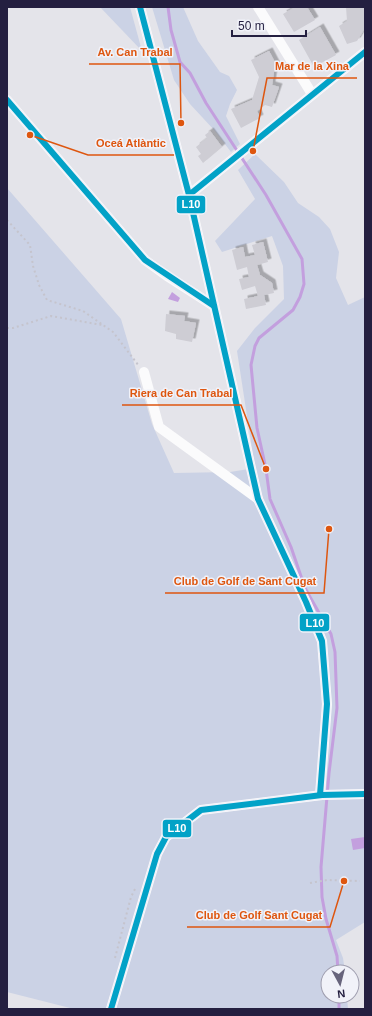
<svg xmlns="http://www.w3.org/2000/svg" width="372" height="1016" viewBox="0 0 372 1016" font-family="Arial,sans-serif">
<defs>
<filter id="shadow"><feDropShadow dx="3.5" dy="-3.5" stdDeviation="0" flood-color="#0004"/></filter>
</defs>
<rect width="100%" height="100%" fill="#e4e4ea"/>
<g fill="#cbd2e5">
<path d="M100,7H130L142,51Z"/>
<path d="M152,7H183L198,41L220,72L229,76L237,90L230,104L226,116L240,144L231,152L215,131L190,104L174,80Z"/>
<path d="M255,154L284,182L298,203L319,217L330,229L339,252L336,278L348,305L365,297V922L336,940L343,958L345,972H328V996H347L348,1009H74L7,992V188L121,319L152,424L174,473L230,472L255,468L237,351L255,328L284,299L283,266L272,236L222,252L215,241L255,199L238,170Z"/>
</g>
<g fill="#c39fde">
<path d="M172,292L180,298L178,302L168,299Z"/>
<path d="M365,837V848L353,850L351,839Z"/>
</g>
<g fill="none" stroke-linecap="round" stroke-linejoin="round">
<g stroke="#c39fde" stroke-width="3">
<path d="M168,7L171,30L180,62L190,73L206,103L266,195L302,259L304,284L300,297L293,310L259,338L255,346L251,365L257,428L266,469L270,499L291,547L305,588L331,634L335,652L337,708L329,773L321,867L322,897L326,919L337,956L338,972"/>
<path d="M339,996V1009"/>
</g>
</g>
<g fill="#cecdd4" filter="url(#shadow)">
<path d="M295,7H307L315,20L294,32L283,14Z"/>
<path d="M346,7H365V28L357,41L347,44L339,26L347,21Z"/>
<path d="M320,27L336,55L314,67L299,40Z"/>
<path d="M269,51L279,70L274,72L272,85L279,87L272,107L265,105L257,111L260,118L241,128L231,109L252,100L259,77L251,60Z"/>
<path d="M210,131L222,147L203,163L198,156L201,154L196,147L207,138L205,135Z"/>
<path d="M263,242L268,262L257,265L260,275L272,283L274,293L264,295L266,305L246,309L244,299L258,296L255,286L242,290L239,279L249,277L247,267L237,270L232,250L243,247L245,257L255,255L252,245Z"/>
<path d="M166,314L185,316L184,321L196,323L192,342L176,339V334L165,331Z"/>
</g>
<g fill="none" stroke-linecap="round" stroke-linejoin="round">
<g stroke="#c5c4cd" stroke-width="2" stroke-dasharray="2 3" stroke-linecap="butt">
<path d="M7,220L30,245L33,266L39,285L47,300L83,311L113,332L139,366"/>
<path d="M7,328H13L51,316L102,325"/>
<path d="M310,883L327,880L360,881"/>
<path d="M115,958L131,897L135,889"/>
</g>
<g stroke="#fbfbfc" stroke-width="10">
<path d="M140,7L189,195L258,499L306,602L322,641L327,704L320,795"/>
<path d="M258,7L312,94"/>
<path d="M7,100L145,260L167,276L214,306"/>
<path d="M189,195L365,52"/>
<path d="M144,372L159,427L258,499"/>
<path d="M111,1009L157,854L166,837L201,810L322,795L365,794"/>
</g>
<defs>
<g id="bus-1">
<path d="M140,7L189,195L258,499L306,602L322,641L327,704L320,795"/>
<path d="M7,100L145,260L214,306"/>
<path d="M189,195L365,52"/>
<path d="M111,1009L157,854L166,837L201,810L322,795L365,794"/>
</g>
</defs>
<use href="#bus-1" stroke="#f1f2f9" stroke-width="9"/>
<use href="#bus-1" stroke="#02a2c7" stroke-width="6"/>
</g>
<path fill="none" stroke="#de560f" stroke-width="1.5" d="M181 123L180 64H89M253 151L267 78H357M30 135L88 155H174M266 469L241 405H122M329 529L324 593H165M344 881L330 927H187"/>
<g fill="#de560f" stroke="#f1f2f9" stroke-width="1.5">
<circle cx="181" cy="123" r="4"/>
<circle cx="253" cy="151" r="4"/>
<circle cx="30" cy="135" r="4"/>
<circle cx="266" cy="469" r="4"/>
<circle cx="329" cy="529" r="4"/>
<circle cx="344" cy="881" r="4"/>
</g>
<g font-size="11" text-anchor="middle" font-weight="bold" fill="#de560f" stroke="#f1f2f9" stroke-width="3" stroke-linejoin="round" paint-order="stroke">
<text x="135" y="56">Av. Can Trabal</text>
<text x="312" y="70">Mar de la Xina</text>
<text x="131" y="147">Oceá Atlàntic</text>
<text x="181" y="397">Riera de Can Trabal</text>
<text x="245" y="585">Club de Golf de Sant Cugat</text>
<text x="259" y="919">Club de Golf Sant Cugat</text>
</g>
<g stroke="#f1f2f9" stroke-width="1.5">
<rect x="176" y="195" width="30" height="19" rx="4" fill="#02a2c7"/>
<rect x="299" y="613" width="31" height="19" rx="4" fill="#02a2c7"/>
<rect x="162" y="819" width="30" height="19" rx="4" fill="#02a2c7"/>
</g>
<g font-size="11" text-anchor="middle" font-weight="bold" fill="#fff">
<text x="191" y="208">L10</text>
<text x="315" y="627">L10</text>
<text x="177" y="832">L10</text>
</g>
<rect width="372" height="1016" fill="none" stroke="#241f40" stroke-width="16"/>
<g transform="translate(340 984) rotate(173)"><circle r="19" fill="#f1f2f9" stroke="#9f9eaf"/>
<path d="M0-3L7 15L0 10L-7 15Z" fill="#67647c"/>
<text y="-6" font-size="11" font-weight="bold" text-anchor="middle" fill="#241f40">N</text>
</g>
<path d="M232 30v6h74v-6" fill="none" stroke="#241f40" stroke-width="2"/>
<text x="238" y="30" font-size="12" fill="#241f40" stroke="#f1f2f9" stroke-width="3" paint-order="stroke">50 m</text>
</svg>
